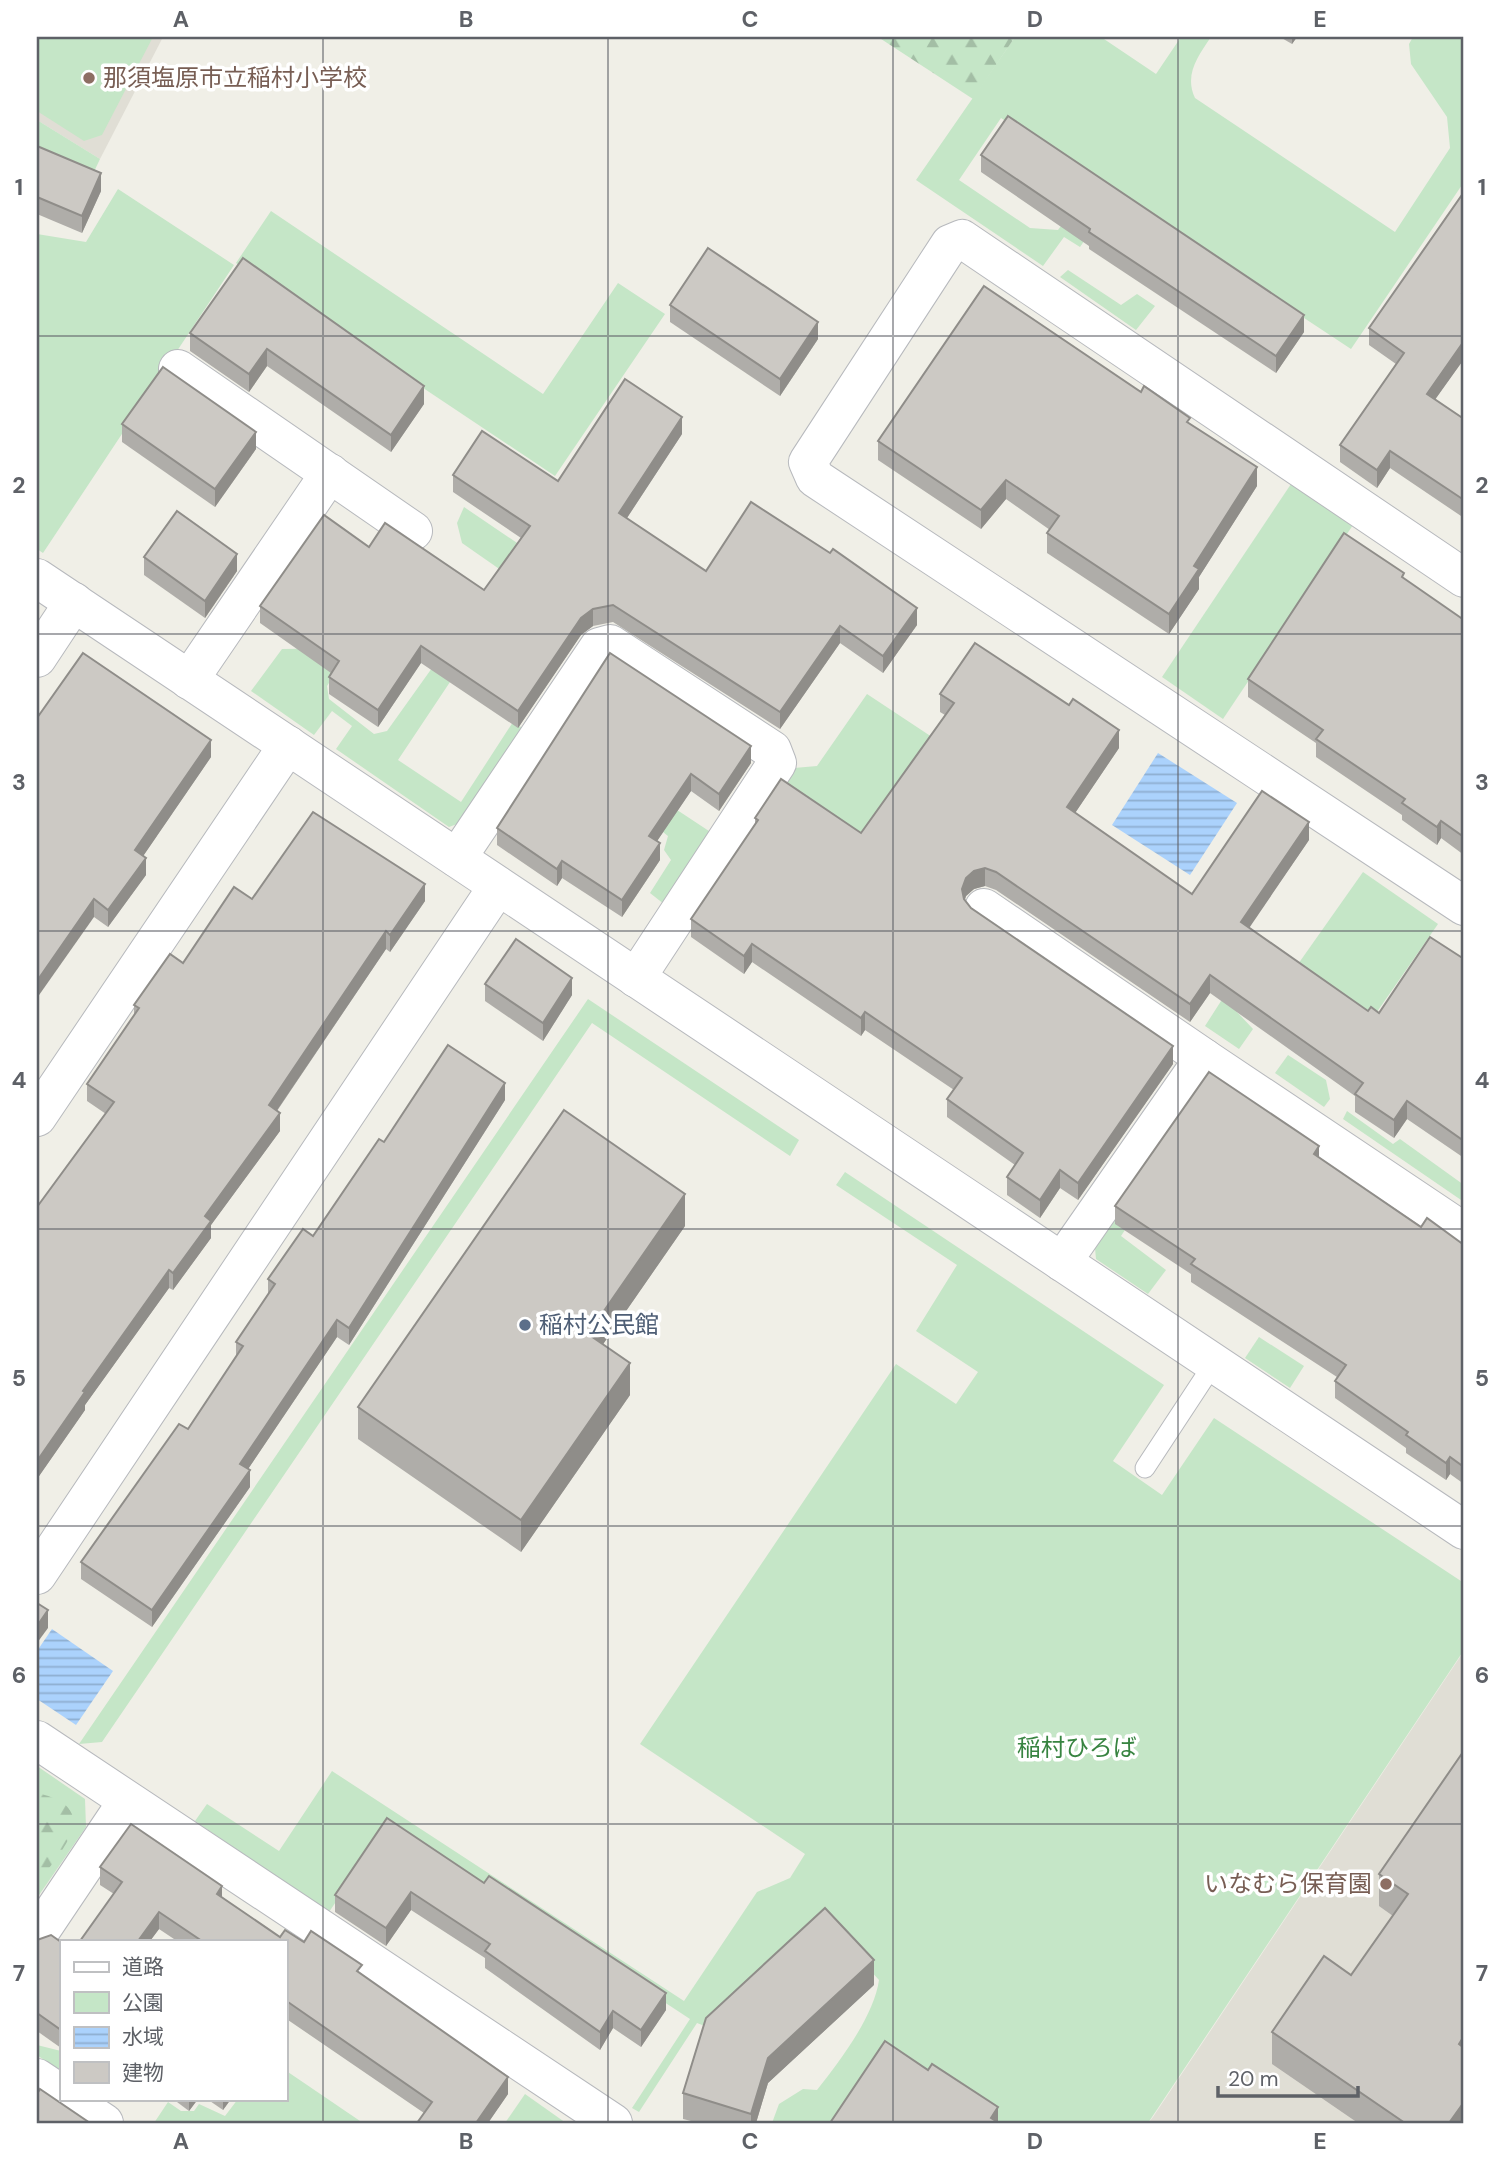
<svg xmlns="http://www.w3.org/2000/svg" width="1501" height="2160" viewBox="0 0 1501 2160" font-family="'DM Sans','Noto Sans JP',sans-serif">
<defs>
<pattern id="forest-firs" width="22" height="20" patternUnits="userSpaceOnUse" patternTransform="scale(1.75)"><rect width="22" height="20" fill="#c5e6c7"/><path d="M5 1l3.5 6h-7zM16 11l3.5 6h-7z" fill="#a3bea5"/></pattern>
<pattern id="water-rules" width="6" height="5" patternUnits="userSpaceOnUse" patternTransform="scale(1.75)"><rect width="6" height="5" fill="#abd2fc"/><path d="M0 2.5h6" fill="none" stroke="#8eaed0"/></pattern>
</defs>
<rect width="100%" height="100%" fill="#f0efe7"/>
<g fill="#e0ded5">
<path d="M37,37H163L100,159L37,120Z"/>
<path d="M1464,1651V2123H1148L1153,2117Z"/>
</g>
<g fill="#c5e6c7">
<path d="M37,37H153L102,135L84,141L37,111Z"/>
<path d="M1015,37H1101L1156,74L1181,37H1211C1198,56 1184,75 1195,98L1395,232L1450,148L1447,117L1411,64L1409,44L1413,37H1463L1464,182L1351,349L1001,118L959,180L1030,228L1058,230L1069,215L1100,218L1080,247L1064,237L1043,266L916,180Z"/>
<path d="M37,120L100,159L91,178L37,157Z"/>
<path d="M118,189L234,265L43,553L37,549V234L86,242Z"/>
<path d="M271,211L543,394L618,283L665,314L555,476L236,263Z"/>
<path d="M1068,270L1121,305L1137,294L1155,306L1136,330L1060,277Z"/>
<path d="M1293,481L1355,522L1223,719L1162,677Z"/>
<path d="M464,507L523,547L505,573L462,543L457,523Z"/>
<path d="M352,648L327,686L329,699L374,734L387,731L432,668L450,682L398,760L461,802L513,722L527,731L468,820L449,827L336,749L352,726L332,711L314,735L251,691L282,649Z"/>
<path d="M867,694L935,739L858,844L779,790L794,768L817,766Z"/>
<path d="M668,804L715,835L669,908L650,893L671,860L664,850L668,836L653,824Z"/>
<path d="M1363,872L1438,924L1372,1019L1296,967Z"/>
<path d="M1232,984L1250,998L1237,1012L1253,1029L1239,1049L1205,1026Z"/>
<path d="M588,999L799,1140L790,1156L592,1023L102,1742L79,1744Z"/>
<path d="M1288,1055L1326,1080L1330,1099L1324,1107L1275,1073Z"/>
<path d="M1347,1111L1393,1144L1400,1139L1464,1185V1202L1343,1119Z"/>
<path d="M845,1172L1164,1385L1113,1461L1162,1495L1214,1418L1464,1583V1650L1148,2123H772L779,2104L803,2089L817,2090C840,2061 874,2016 879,1980L836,1933L710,2028L697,2023L639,2112L632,2108L690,2019L390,1822L329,1912L195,1821L207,1804L279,1851L332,1771L684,2001L757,1892L790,1878L805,1854L640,1744L896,1364L956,1404L978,1372L916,1331L957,1265L836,1185Z"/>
<path d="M1163,1172L1121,1236L1166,1270L1148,1294L1096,1259L1094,1237Z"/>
<path d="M1259,1337L1304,1366L1290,1388L1245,1358Z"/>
<path d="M37,1766L85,1799L86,1827L37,1898Z"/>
<path d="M37,2045L61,2051V2072L37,2055Z"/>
<path d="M285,2070L363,2123H154L168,2102L181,2111H194L199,2104L225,2116L238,2099H285Z"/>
<path d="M525,2094L566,2123H505Z"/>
</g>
<g fill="url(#forest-firs)">
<path d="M878,37H1015L973,99Z"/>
<path d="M37,1793C104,1808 63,1849 37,1884Z"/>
</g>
<g fill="url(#water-rules)">
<path d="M1158,753L1237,803L1190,875L1112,825Z"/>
<path d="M52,1629L113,1671L76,1725L37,1699V1651Z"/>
</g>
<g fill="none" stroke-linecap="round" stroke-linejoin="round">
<defs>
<path id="service" d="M1145,1468L1214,1363"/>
<g id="minor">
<path d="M178,369L413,531"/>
<path d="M1464,578L962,239L950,244L808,462L815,478L1464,906"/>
<path d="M37,658L74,602"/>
<path d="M189,680L330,473"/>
<path d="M457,858L599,647L610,644L772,750L777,763L636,978"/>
<path d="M984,908L1204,1058"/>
<path d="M37,1117L288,745"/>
<path d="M1062,1262L1204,1058L1464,1232"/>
<path d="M37,1575L498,886"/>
<path d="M37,1740L613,2123"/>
<path d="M37,1936L127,1802"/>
<path d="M37,2078L61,2094"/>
<path d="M68,2099L104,2123"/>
</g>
<path id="tertiary" d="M37,578L1464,1530"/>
</defs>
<use href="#service" stroke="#b7b9bd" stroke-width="21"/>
<use href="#minor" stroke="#b7b9bd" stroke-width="40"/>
<use href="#tertiary" stroke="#b7b9bd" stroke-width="40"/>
<use href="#service" stroke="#fff" stroke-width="19"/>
<use href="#minor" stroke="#fff" stroke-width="38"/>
<use href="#tertiary" stroke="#fff" stroke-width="38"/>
</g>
<g fill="#afada9">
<path d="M1280,37H1297L1292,44Z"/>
<path d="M37,146L101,191L82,233L37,214Z"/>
<path d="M981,155L1304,332L1276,373L1089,249V246L981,172Z"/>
<path d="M243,258L424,404L391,452L267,366L249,392L190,351V333Z"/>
<path d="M670,305L818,339L780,396L670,322Z"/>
<path d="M1369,328L1464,359L1435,399L1464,419V518L1390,468L1377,488L1340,462V445L1396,364L1369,345Z"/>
<path d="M1141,392L1190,424L1257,486L1199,577V589L1169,634L1047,553V533L1050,530L1006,499L981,529L878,460V441Z"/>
<path d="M122,424L256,449L215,507L122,442Z"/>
<path d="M682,434L627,518L706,571L917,625L883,673L840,643L780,729L613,622L593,626L581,635L518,728L421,663L378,727L329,694V677L331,673L260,623V606L369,547L484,590L521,538L453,492V475L558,481Z"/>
<path d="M144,557L237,571L205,618L144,575Z"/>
<path d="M1404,579L1464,620V855L1441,838L1437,845L1402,820V815L1316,757V743L1248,697V679Z"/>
<path d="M610,653L751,763L719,811L691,791L657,841L660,860L622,917L562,878L557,886L497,845V828Z"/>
<path d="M940,694L1119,748L1075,813L1192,894L1309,840L1249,927L1368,1011L1379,1013L1464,959V1158L1407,1119L1394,1138L1355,1112V1096L1210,993L1190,1022L996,890L985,886L974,889L966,896L965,900L971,908L1173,1064L1078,1200L1060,1188L1040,1218L1007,1195V1177L1015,1165L947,1117V1099L954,1090L865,1030L861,1036L752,962L744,974L691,937V919L755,824V818L861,833L945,715L940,712Z"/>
<path d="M37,718L211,757L143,856L146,875L108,927L94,917Z"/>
<path d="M252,899L425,901L390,952L386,949L277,1111L280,1131L211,1225V1238L173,1290L169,1288L85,1405V1410L37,1479L106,1114L87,1101V1084L134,1016V1005L183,963Z"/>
<path d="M485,984L572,995L543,1041L485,1001Z"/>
<path d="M505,1100L349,1345L337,1337L248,1469L250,1487L152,1627L81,1579V1562L188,1429L236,1356V1342L268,1295V1279L313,1236L384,1142Z"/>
<path d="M1319,1158L1421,1227L1464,1245V1484L1450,1474L1446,1480L1406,1453V1448L1335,1398V1381L1337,1377L1191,1282V1274L1115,1224V1206Z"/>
<path d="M685,1226L603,1344L630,1395L521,1552L358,1439V1407Z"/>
<path d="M1463,1752L1464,2123H1358L1272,2064V2032L1351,1975L1393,1916L1379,1906V1874Z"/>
<path d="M387,1818L666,2010L641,2047L613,2028L600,2050L485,1968V1958L411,1910L386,1946L335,1912V1895Z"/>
<path d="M100,1867L222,1897L280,1937L304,1942L362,1974L508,2094L488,2123H417L424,2113L288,2020L285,1941H177L159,1929L150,1941H80L114,1894L100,1885Z"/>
<path d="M37,1940L61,1942V2048L37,2031Z"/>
<path d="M874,1985L768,2083L756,2123H699L683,2119V2093Z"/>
<path d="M173,2099H198L189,2111Z"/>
<path d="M207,2099H231L223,2110Z"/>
</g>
<g fill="#8f8d89">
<path d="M1292,37H1297L1292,44Z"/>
<path d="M101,173V191L82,233V216Z"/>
<path d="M1304,315V332L1276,373V356Z"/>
<path d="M818,322V339L780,396V379Z"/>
<path d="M1464,341V359L1427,411V394Z"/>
<path d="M267,349V366L249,392V374Z"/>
<path d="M424,386V404L391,452V435Z"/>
<path d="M682,417V434L619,530V513Z"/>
<path d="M256,432V449L215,507V489Z"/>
<path d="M1390,451V468L1377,488V470Z"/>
<path d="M1257,467V486L1199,577V589L1169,634V614L1194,566Z"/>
<path d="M1006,480V499L981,529V510Z"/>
<path d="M237,554V571L205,618V601Z"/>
<path d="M917,608V625L883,673V656Z"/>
<path d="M593,609V626L581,635L518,728V711L581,618Z"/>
<path d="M840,626V643L780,729V712Z"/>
<path d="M421,646V663L378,727V710Z"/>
<path d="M1119,730V748L1067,825V807Z"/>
<path d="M211,740V757L135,868V850Z"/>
<path d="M751,746V763L719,811V794Z"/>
<path d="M691,774V791L649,853V836Z"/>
<path d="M1441,821V838L1437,845V827Z"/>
<path d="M1309,822V840L1241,940V922Z"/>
<path d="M660,843V860L622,917V900Z"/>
<path d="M146,858V875L108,927V910Z"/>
<path d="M562,861V878L557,886V869Z"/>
<path d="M985,868V886L974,889L966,896L962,907V889L966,878L974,871Z"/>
<path d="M425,884V901L390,952V935Z"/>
<path d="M94,899V917L37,998V981Z"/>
<path d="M386,931V949L269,1122V1105Z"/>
<path d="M752,944V962L744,974V956Z"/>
<path d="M1210,975V993L1190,1022V1004Z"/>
<path d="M572,978V995L543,1041V1023Z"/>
<path d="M865,1012V1030L861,1036V1018Z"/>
<path d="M1173,1046V1064L1078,1200V1183Z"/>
<path d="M505,1083V1100L349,1345V1328Z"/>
<path d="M1407,1101V1119L1394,1138V1120Z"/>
<path d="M280,1113V1131L211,1225V1238L173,1290V1273L205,1216Z"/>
<path d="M1319,1146V1163L1314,1154Z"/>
<path d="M1060,1170V1188L1040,1218V1200Z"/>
<path d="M685,1194V1226L588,1366V1334Z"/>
<path d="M169,1270V1288L85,1405V1410L37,1479V1461L83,1391Z"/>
<path d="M337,1320V1337L240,1481V1464Z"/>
<path d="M630,1363V1395L521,1552V1520Z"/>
<path d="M1450,1457V1474L1446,1480V1463Z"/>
<path d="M250,1470V1487L152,1627V1610Z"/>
<path d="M48,1610V1628L37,1643V1626Z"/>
<path d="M222,1886V1903L217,1894Z"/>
<path d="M411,1892V1910L386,1946V1928Z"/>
<path d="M159,1912V1929L150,1941H138Z"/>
<path d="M874,1960V1985L768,2083L756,2123H751V2114L768,2058Z"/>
<path d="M666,1993V2010L641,2047V2030Z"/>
<path d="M288,2002V2020L285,2024V2006Z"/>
<path d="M613,2011V2028L600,2050V2032Z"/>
<path d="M1464,2036V2069L1459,2044Z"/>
<path d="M508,2077V2094L488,2123H476Z"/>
<path d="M189,2099H198L189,2111Z"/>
<path d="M223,2099H231L223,2110Z"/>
<path d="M1464,2102V2123H1449Z"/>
<path d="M998,2107V2123L991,2118Z"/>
</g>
<g fill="#ccc9c4" stroke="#8f8d89" stroke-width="2">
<path d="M1008,116L1304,315L1276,356L1089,232L1090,229L981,155Z"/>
<path d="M37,146L101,173L82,216L37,197Z"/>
<path d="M1464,192V290L1462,293L1464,295V341L1427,394L1464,419V500L1390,451L1377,470L1340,445L1404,353L1369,328Z"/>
<path d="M708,248L818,322L780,379L670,305Z"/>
<path d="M243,258L424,386L391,435L267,349L249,374L190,333Z"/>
<path d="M984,286L1141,392L1144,386L1190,418L1187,422L1257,467L1194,566L1199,569L1169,614L1047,533L1059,516L1006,480L981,510L878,441Z"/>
<path d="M163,367L256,432L215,489L122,424Z"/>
<path d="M625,379L682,417L619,513L706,571L751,502L830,553L833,549L917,608L883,656L840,626L780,712L613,605L593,609L581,618L518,711L421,646L378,710L329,677L339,661L260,606L324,515L369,547L385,523L484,590L530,526L453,475L482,431L558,481Z"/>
<path d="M177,511L237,554L205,601L144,557Z"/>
<path d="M1344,533L1404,573L1402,577L1464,620V837L1441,821L1437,827L1402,803L1405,799L1316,739L1323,730L1248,679Z"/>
<path d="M975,643L1069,705L1073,699L1119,730L1067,807L1192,894L1262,791L1309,822L1241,922L1368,1011L1371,1007L1379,1013L1430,937L1464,959V1141L1407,1101L1394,1120L1355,1094L1363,1083L1210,975L1190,1004L996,872L985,868L974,871L966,878L962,889L964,899L971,908L1173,1046L1078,1183L1060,1170L1040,1200L1007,1177L1023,1153L947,1099L962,1078L865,1012L861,1018L752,944L744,956L691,919L758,820L755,818L781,779L861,833L954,703L940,694Z"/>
<path d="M83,653L211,740L135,850L146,858L108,910L94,899L37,981V718Z"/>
<path d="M610,653L751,746L719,794L691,774L649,836L660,843L622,900L562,861L557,869L497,828Z"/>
<path d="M313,812L425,884L390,935L386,931L269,1105L280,1113L205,1216L211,1221L173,1273L169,1270L83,1391L85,1392L37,1461V1207L114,1102L87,1084L139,1008L134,1005L170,954L183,963L234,887L252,899Z"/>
<path d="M516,939L572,978L543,1023L485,984Z"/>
<path d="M448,1045L505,1083L349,1328L337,1320L240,1464L250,1470L152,1610L81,1562L179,1424L188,1429L243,1346L236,1342L275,1284L268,1279L303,1229L313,1236L379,1139L384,1142Z"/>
<path d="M1209,1072L1319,1146L1314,1154L1421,1227L1427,1218L1464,1245V1467L1450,1457L1446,1463L1406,1435L1408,1432L1335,1381L1346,1365L1191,1264L1195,1259L1115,1206Z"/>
<path d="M564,1110L685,1194L588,1334L630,1363L521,1520L358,1407Z"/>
<path d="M37,1603L48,1610L37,1626Z"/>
<path d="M1463,1752L1464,1753V2036L1459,2044L1464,2048V2102L1449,2123H1405L1272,2032L1324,1956L1351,1975L1408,1894L1379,1874Z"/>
<path d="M387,1818L484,1883L489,1876L666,1993L641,2030L613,2011L600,2032L485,1951L490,1944L411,1892L386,1928L335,1895Z"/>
<path d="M131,1824L222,1886L217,1894L280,1937L285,1930L304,1942L311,1931L362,1965L357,1971L508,2077L476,2123H417L432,2102L288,2002L285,2006V1941H202L159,1912L138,1941H80L122,1882L100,1867Z"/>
<path d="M825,1908L874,1960L768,2058L751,2114L683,2093L706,2018Z"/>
<path d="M51,1935L61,1942V2030L37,2013V1940Z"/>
<path d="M885,2041L928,2070L932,2064L998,2107L991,2118L999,2123H830Z"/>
<path d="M40,2089L90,2123H37V2094Z"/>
</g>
<path fill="none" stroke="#5e6167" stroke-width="2" stroke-opacity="0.55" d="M323,37V2123M608,37V2123M893,37V2123M1178,37V2123M37,336H1464M37,634H1464M37,931H1464M37,1229H1464M37,1526H1464M37,1824H1464"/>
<g fill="#8d6e63" stroke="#fff" stroke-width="2.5">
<circle cx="89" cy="78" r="7"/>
<circle cx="1386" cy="1884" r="7"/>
</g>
<circle fill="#5c6f8a" stroke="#fff" stroke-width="2.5" cx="525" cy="1325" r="7"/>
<g text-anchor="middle" stroke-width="7" stroke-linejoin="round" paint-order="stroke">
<g font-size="24" fill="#785e54" stroke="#fff" text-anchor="start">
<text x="103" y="86">那須塩原市立稲村小学校</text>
<text x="1372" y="1892" text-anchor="end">いなむら保育園</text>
</g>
<g font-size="24" fill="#4e5e75" stroke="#fff" text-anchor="start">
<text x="539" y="1333">稲村公民館</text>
</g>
<g font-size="24" fill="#388441" stroke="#fff">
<text x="1077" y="1756">稲村ひろば</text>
</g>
</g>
<rect width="1501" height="2160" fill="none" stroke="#ffffff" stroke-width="77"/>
<rect x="60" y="1940" width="228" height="161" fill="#ffffff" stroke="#bfc0c2" stroke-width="2"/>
<rect x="74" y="1962" width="35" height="10" fill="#ffffff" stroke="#bfc0c2" stroke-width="2"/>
<text x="122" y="1974" font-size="21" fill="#5e6167">道路</text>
<rect x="74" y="1992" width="35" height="21" fill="#c5e6c7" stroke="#bfc0c2" stroke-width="2"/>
<text x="122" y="2010" font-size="21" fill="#5e6167">公園</text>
<rect x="74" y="2027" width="35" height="21" fill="url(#water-rules)" stroke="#bfc0c2" stroke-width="2"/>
<text x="122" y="2044" font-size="21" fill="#5e6167">水域</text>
<rect x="74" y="2062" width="35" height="21" fill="#ccc9c4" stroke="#bfc0c2" stroke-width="2"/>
<text x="122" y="2080" font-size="21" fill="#5e6167">建物</text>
<path d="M1218 2086v10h140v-10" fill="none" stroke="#5e6167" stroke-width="3.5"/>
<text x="1228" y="2086" font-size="21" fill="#5e6167" stroke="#ffffff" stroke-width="5" paint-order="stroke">20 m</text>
<rect x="38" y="38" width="1424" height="2084" fill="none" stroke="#5e6167" stroke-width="2.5"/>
<g font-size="23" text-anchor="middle" font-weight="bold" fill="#5e6167">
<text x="181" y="27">A</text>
<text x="466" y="27">B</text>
<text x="750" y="27">C</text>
<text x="1035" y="27">D</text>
<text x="1320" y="27">E</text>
<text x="19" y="195">1</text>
<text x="1482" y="195">1</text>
<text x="19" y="493">2</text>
<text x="1482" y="493">2</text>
<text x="19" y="790">3</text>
<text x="1482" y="790">3</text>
<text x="19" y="1088">4</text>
<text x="1482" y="1088">4</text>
<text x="19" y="1386">5</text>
<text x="1482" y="1386">5</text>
<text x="19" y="1683">6</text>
<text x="1482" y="1683">6</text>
<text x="19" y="1981">7</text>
<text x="1482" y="1981">7</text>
<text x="181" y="2149">A</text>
<text x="466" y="2149">B</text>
<text x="750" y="2149">C</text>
<text x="1035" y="2149">D</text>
<text x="1320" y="2149">E</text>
</g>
</svg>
